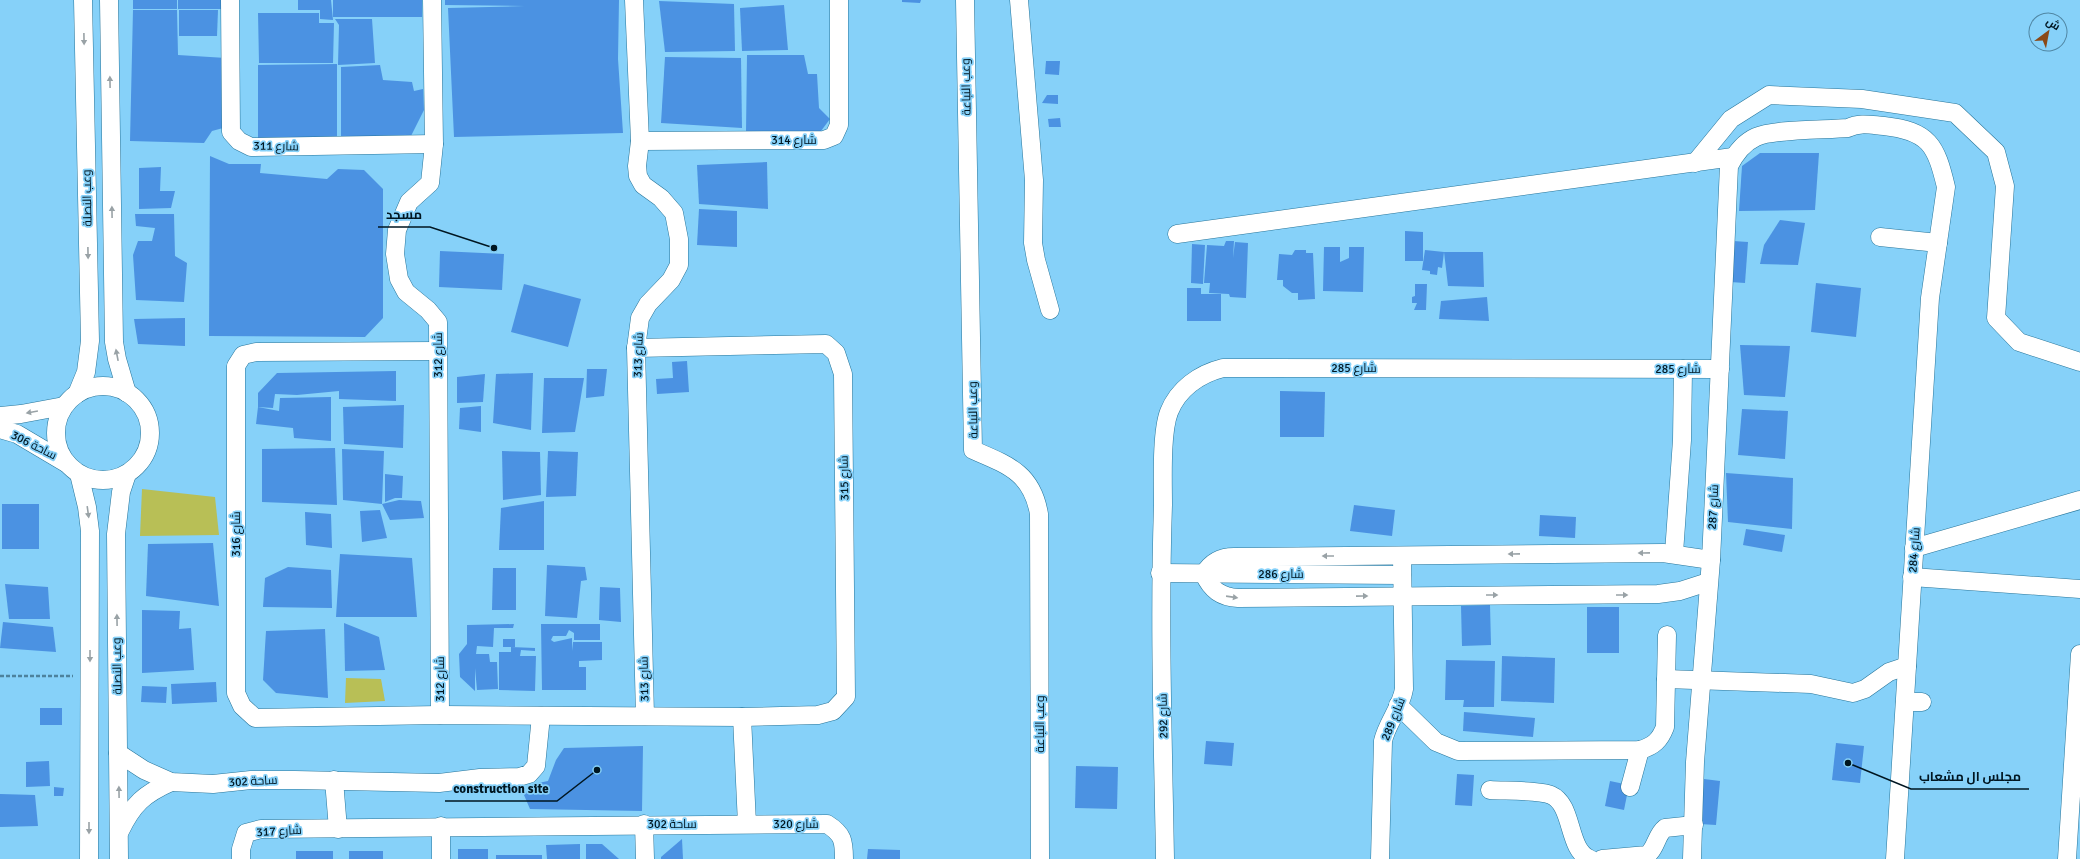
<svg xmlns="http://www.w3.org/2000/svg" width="2080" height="859" viewBox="0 0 2080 859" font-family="Signika,Cairo,sans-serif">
<rect width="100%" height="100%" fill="#86d1f9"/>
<g fill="#b8bf56">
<path d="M142,489L215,497L219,535L140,536Z"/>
<path d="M346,678L381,679L385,701L345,703Z"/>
</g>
<g fill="#4b92e2">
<rect x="133" y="0" width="44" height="9"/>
<rect x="178" y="0" width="47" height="9"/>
<path d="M298,0H331L333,20L320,19V10H298Z"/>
<rect x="333" y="0" width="89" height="17"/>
<path d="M445,0H619L618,59L623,133L454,137L448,8L525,6L445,5Z"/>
<path d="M902,0H921L920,3L902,2Z"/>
<path d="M659,1L734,4L735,51L665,52Z"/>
<path d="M784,5L788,50L742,51L740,8Z"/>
<path d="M133,10H177L178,55L226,58L223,128L212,131L204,143L130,141Z"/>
<path d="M179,10H218L217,36H179Z"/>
<path d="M258,13H319V23H334L333,63H259Z"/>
<path d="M335,19H372L375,63L338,65L339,25Z"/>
<path d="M747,55H804L808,74H817L819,108L830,119L815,139L746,132Z"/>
<path d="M665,57L741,58L742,128L661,123Z"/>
<path d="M1046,61H1060L1059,75L1045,74Z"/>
<path d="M337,64V140H258V65Z"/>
<path d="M380,65L383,80L412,82L414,91L423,89L424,110L410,138L341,143V67Z"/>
<path d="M1047,95H1058V104L1042,103Z"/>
<path d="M1060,118L1061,127H1049L1048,119Z"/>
<path d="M1760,153H1819L1815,210L1739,211L1742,166Z"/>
<path d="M210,156L229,164H261L260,173L327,179L338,169L364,170L383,189V318L365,337L209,336Z"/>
<path d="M767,162L768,209L699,204L697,165Z"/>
<path d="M161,167L160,191H175L171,208L139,209V168Z"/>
<path d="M699,209L737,211V247L697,245Z"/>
<path d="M135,214H174L175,256L187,263L184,302L136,300L133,255L138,241H152L155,228L136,226Z"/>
<path d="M1780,220L1805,223L1798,265L1760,264L1764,245Z"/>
<path d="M1405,231L1423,232V261H1405Z"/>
<path d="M1226,241H1234L1233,258L1235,242L1248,243L1246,298L1230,297L1229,294L1209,293L1210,283H1204L1207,245L1224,246Z"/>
<path d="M1733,241L1748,242L1745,283L1730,282Z"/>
<path d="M1192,244L1205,245L1203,284L1191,283Z"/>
<path d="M1324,247H1340V262L1349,258V247H1364L1363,292L1323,291Z"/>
<path d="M1295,250H1306V253H1313L1315,299L1298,300V293H1292L1283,286V280H1277L1279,254L1292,255Z"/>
<path d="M1425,250L1444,252H1483L1484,287L1448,286L1444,252L1442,268L1438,267L1437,275L1430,274V271L1422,270Z"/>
<path d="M440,251L504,254L502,290L439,287Z"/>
<path d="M1816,283L1861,288L1856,337L1811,332Z"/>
<path d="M524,284L581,299L568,347L511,332Z"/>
<path d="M1415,284H1427L1426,310H1414L1417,303H1412V297L1415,296Z"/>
<path d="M1187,288H1201V294H1221V321H1187Z"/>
<path d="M1487,297L1489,321L1439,319L1441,301Z"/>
<path d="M185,318V346L138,344L134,319Z"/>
<path d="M1740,345L1790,346L1785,397L1744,395Z"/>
<path d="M687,361L689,392L657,394L656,379L673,378L672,362Z"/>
<path d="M587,369H607L604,396L586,398Z"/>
<path d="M396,371V401L339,399V391L297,395L275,394L273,408L258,407V393L277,373Z"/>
<path d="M533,373L531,430L493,423L496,374Z"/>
<path d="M485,374L483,402L457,403V377Z"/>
<path d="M544,378H584L575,432L542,433Z"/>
<path d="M1280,391L1325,392L1324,437H1280Z"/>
<path d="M331,397V441L294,438L293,428L256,424L258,407L279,411L280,398Z"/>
<path d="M404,405L403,448L344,444L343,407Z"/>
<path d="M481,406V432L459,429L460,408Z"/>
<path d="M1742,409L1788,411L1785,459L1738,455Z"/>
<path d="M335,448L337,505L262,502V449Z"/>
<path d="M342,449L384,451L382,504L399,500L421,501L424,518L390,520L382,504L343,500Z"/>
<path d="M502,451L540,452L541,495L503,500Z"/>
<path d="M548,451L578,452L576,496L546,497Z"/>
<path d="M1726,473L1793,478L1792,529L1728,522Z"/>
<path d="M385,474L403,476L402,498H395L385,502Z"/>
<path d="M544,501V550H499L501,508Z"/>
<rect x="2" y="504" width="37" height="45"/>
<path d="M1354,505L1395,510L1392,536L1350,531Z"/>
<path d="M380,510L387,538L362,542L360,511Z"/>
<path d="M305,512L331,514L332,548L306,545Z"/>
<path d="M1540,515L1576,517L1575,538L1539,536Z"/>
<path d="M1746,529L1785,535L1782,552L1743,545Z"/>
<path d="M213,543L219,606L146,596L148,544Z"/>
<path d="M340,554L412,558L417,617H336Z"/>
<path d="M547,565L585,567L587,580L581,581L577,618L545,616Z"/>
<path d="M288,567L331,570L332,608L263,607L265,578Z"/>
<path d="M493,568H516V610H492Z"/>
<path d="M5,584L48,587L50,619H9Z"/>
<path d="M600,587L620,588L621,622L599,620Z"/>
<path d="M1490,605L1491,645L1462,646L1461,606Z"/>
<rect x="1587" y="607" width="32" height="46"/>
<path d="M142,610L180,611L179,629L191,628L194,670L142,673Z"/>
<path d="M3,622L53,627L56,652L0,648Z"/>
<path d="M344,623L379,637L385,670L345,671Z"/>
<path d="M514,624L513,628H494L493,647L477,646L476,654H489L490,662H497L498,689L477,690L475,668V691L460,677L459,654L467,644V625Z"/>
<path d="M541,624H600V640H574V633L569,630L566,636H553L551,640L554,642L572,638V651L573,642H602V660L579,661V667H586V690H542Z"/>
<path d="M325,629L328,698L276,693L263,680L266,631Z"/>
<rect x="503" y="639" width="12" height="8"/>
<path d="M511,647L535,648V651L521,650L520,656H536L535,691L499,690V652H511Z"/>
<path d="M1502,656L1555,658L1554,703L1501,701Z"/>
<path d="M1446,660L1495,661L1494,707H1463L1464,700H1445Z"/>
<path d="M216,682L217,702L172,704L171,684Z"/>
<path d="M142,686L167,687L166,703L141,702Z"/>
<rect x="40" y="708" width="22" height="17"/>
<path d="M1464,712L1535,718L1533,737L1463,731Z"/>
<path d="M1206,741L1234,743L1232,766L1204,764Z"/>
<path d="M1836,743L1864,746L1860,783L1832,780Z"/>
<path d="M643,746L642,811L530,809L524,795L533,784L548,781L556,760L564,748Z"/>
<path d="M49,761L50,786L26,787V762Z"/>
<path d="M1076,766L1118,767L1117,809L1075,808Z"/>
<path d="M1457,774L1474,775L1472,806L1455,805Z"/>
<path d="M1704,779L1720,781L1716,825L1700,824Z"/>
<path d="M1610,781L1629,785L1624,810L1605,806Z"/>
<path d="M54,787L64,788L63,796H54Z"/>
<path d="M0,794L35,795L38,826L0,827Z"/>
<path d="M682,839L683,859H661V857Z"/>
<path d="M580,844V859H547L546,845Z"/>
<path d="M586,844H602L619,859H586Z"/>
<rect x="458" y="849" width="30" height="10"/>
<path d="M868,849L900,850V859H867Z"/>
<rect x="296" y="851" width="37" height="8"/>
<rect x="349" y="851" width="34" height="8"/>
<rect x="496" y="855" width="46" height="4"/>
</g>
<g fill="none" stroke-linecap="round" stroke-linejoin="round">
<defs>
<g id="minor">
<path d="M109,0L114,342L117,359L127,393"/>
<path d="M230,0L231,132L239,141L251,147L434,144"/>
<path d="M432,0L434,144L430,183L409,202L397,230L395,254L399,279L406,292L428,310L438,322L440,715"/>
<path d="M634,0L640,141L637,166L638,176L643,185L661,198L674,213L679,239V265L671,280L648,304L640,318L636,348L645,716"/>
<path d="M965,0L973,450C1008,465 1032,473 1039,514L1040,859"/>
<path d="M1019,0L1034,180L1033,243L1036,260L1050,310"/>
<path d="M640,141L824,140L834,136L839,125V0"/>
<path d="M1695,163L1731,119L1769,95L1862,99L1955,113L1996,152L2005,186L1996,318L2019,342L2080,362"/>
<path d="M1177,234L1733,157"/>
<path d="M1880,237L1938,243"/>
<path d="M437,351L256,352L243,355L236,366V693L242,706L255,718L440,715L742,717L818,715L833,711L846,697L843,374L836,353L826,344L636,348"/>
<circle cx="103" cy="433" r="47"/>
<path d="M77,394L86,372L90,341L83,0"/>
<path d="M0,416L21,414L64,406"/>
<path d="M0,429L17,434L66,463"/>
<path d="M79,474L87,507L90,531L89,859"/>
<path d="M1914,548L2080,500"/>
<path d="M1674,553L1682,440L1683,369"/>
<path d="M1160,573L1402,575"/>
<path d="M1912,577L2080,589"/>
<path d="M1708,582L1680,591L1658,594L1238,598C1221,597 1211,590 1204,574C1211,562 1221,557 1234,557L1663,553L1711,560"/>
<path d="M1666,679L1811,684L1853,693L1865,689L1889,672L1907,666"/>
<path d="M1905,702H1922"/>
<path d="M1398,705L1436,742L1458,751L1640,750C1654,746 1660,740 1665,727L1667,635"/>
<path d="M742,717L747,824"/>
<path d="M118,753L144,770L171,782L213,784L251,780H295L439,783L480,778L519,777L529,774L536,766L541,716"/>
<path d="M334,780L338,829"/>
<path d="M1630,787L1640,750"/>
<path d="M1490,790C1505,791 1539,790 1551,795C1574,805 1567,850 1590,859"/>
<path d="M644,824L645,859"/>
<path d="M441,826V859"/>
<path d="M120,831C133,804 144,794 171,782"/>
<path d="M119,859L116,534L121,492L127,474"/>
<path d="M241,859V849L246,833L261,829L827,824C843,834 844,841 844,859"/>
<path d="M1165,859C1163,741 1159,623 1163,505C1163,481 1161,433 1169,412C1178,389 1199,374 1223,368L1720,369"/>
<path d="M1380,859L1383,741C1387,723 1401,708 1404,689L1402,556"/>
<path d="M1602,859L1647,855C1656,849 1656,835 1665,828L1694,825"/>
<path d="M1692,859L1695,762L1711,560L1715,474L1729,166C1735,154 1743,143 1756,137C1774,129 1826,130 1848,128C1860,122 1871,125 1884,126C1929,131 1936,145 1946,187L1930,298L1895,859"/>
<path d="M2067,859L2080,654"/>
</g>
</defs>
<use href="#minor" stroke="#27759a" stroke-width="19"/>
<path stroke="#4d829d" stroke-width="2.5" stroke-dasharray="4 2" stroke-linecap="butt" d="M0,676H73"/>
<use href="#minor" stroke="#fff" stroke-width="18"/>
</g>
<defs><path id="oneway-solid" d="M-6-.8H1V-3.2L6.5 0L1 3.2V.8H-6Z"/></defs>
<g fill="#99a2a6">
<use href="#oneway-solid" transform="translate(84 39) rotate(89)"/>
<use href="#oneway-solid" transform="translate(110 82) rotate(-91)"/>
<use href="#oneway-solid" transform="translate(112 212) rotate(-91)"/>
<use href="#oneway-solid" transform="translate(88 253) rotate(89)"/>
<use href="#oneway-solid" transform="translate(117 355) rotate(-101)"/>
<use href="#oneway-solid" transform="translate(32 412) rotate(170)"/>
<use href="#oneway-solid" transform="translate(88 512) rotate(82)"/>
<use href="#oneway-solid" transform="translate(1644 553) rotate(179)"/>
<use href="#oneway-solid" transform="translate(1514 554) rotate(179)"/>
<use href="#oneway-solid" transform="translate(1328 556) rotate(180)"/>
<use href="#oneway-solid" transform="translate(1492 595)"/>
<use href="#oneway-solid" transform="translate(1622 595)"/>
<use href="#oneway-solid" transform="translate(1362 596) rotate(-1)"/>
<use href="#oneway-solid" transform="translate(1232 597) rotate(8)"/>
<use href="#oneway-solid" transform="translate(117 620) rotate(-91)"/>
<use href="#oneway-solid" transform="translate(90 656) rotate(90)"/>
<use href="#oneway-solid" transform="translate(119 792) rotate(-91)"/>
<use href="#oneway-solid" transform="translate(89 828) rotate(90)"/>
</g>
<g text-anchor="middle" stroke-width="3.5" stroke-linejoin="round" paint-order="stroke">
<g font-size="12" fill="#001621" stroke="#86d1f9">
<text transform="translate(966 87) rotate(-91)" y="4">وعب النباعة</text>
<text x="794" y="144">شارع 314</text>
<text transform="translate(276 146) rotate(1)" y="4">شارع 311</text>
<text transform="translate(87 198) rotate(-91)" y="4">وعب النصلة</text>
<text transform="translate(438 355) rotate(-90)" y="4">شارع 312</text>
<text transform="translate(638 355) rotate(-88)" y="4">شارع 313</text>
<text x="1354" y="372">شارع 285</text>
<text x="1678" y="373">شارع 285</text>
<text transform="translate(973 410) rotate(-91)" y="4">وعب النباعة</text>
<text transform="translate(34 445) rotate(27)" y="4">ساحة 306</text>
<text transform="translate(844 478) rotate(-91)" y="4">شارع 315</text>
<text transform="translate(1713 507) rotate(-87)" y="4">شارع 287</text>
<text transform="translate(236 534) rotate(-90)" y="4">شارع 316</text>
<text transform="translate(1914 550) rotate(-86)" y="4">شارع 284</text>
<text x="1281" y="578">شارع 286</text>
<text transform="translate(117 666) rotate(-91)" y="4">وعب النصلة</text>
<text transform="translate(440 679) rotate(-90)" y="4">شارع 312</text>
<text transform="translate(644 679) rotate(-91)" y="4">شارع 313</text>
<text transform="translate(1163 716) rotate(-91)" y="4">شارع 292</text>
<text transform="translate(1393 719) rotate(-68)" y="4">شارع 289</text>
<text transform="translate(1040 724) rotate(-90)" y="4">وعب النباعة</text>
<text transform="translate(253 781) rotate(-3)" y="4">ساحة 302</text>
<text x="672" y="828">ساحة 302</text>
<text x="796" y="828">شارع 320</text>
<text transform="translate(279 831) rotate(-3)" y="4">شارع 317</text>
</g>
</g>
<path fill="none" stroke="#001621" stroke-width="1.5" d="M494 248L430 227H378M1848 763L1911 789H2029M597 770L557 801H445"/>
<g fill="#001621" stroke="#86d1f9" stroke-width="1.5">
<circle cx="494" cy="248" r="4"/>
<circle cx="1848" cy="763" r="4"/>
<circle cx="597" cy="770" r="4"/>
</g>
<g font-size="13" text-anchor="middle" font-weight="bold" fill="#001621" stroke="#86d1f9" stroke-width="3.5" stroke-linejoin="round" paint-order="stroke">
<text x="404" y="219">مسجد</text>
<text x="1970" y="781">مجلس ال مشعاب</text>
<text x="501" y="793">construction site</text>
</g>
<g transform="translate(2048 32) rotate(32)"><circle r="19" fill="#86d1f9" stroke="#5086a3"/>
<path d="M0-3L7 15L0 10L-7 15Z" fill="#8b4917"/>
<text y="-6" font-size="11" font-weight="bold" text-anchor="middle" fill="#001621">ش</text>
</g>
</svg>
